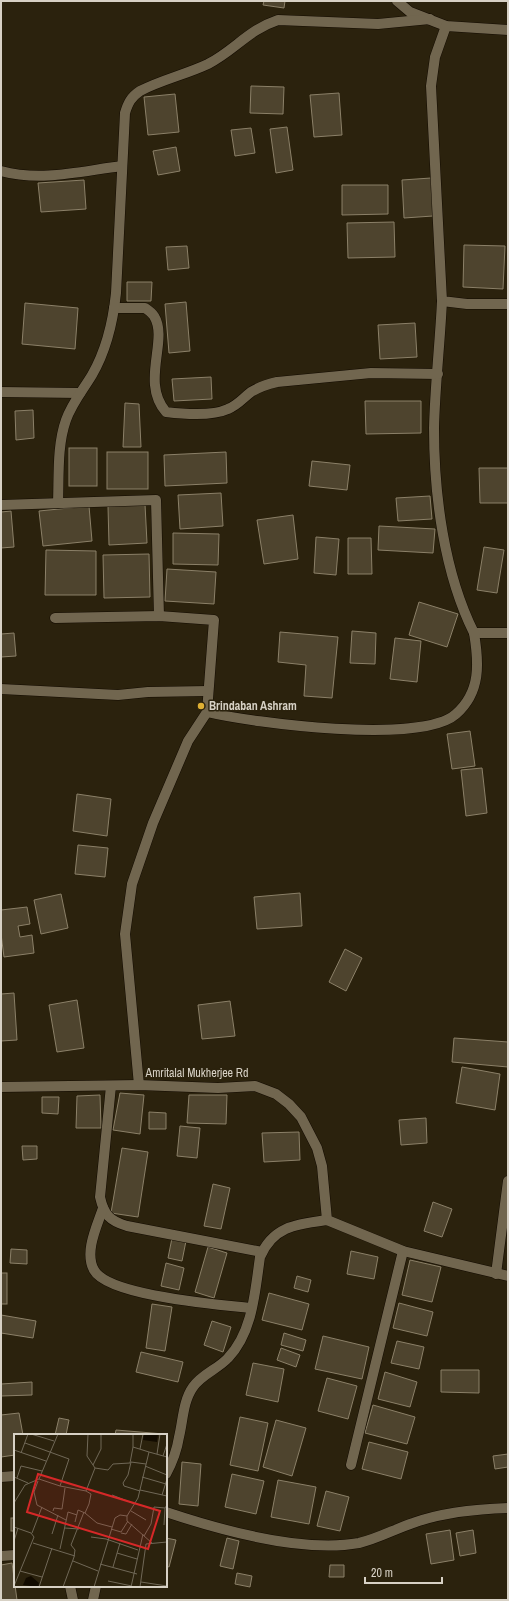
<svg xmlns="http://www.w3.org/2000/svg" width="509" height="1601" viewBox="0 0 509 1601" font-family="'Archivo Narrow',sans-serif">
<rect width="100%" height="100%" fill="#2b220d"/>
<g fill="#4e442e" stroke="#8b8068">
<path d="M264,1H285L284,8L263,5Z"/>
<path d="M251,86L284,87L283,114L250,113Z"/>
<path d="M339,93L342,135L314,137L310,95Z"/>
<path d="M175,94L179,132L148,135L144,97Z"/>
<path d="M287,127L293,170L276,173L270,129Z"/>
<path d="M251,128L255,153L235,156L231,130Z"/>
<path d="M176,147L180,171L158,175L153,151Z"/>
<path d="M431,178L433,216L404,218L402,180Z"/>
<path d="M84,180L86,209L41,212L38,183Z"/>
<path d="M342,185H388V214L342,215Z"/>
<path d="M394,222L395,257L348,258L347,223Z"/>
<path d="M464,245L505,246L503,289L463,287Z"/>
<path d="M187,246L189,268L168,270L166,247Z"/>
<path d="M127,282H152L151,301H127Z"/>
<path d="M186,302L190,351L169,353L165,304Z"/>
<path d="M25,303L78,308L75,349L22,344Z"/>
<path d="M415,323L417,357L380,359L378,325Z"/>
<path d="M211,377L212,399L174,401L172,379Z"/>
<path d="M365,401H421V433L366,434Z"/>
<path d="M125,403L139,404L141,447H123Z"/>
<path d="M33,410L34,438L16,440L15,411Z"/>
<rect x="69" y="448" width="28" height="38"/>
<rect x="107" y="452" width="41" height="37"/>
<path d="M226,452L227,483L165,486L164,455Z"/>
<path d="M312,461L350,465L347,490L309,486Z"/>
<path d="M479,468H508V503H480Z"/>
<path d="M221,493L223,526L180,529L178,495Z"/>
<path d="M430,496L432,519L398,521L396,498Z"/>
<path d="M145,504L147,543L109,545L108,506Z"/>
<path d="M89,506L92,541L43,546L39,511Z"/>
<path d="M11,511L14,547L1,548V512Z"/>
<path d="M293,515L298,559L264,564L257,520Z"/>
<path d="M379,526L435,529L433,553L378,550Z"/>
<path d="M173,533L219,534L218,565L173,564Z"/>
<path d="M316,537L339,539L336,575L314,573Z"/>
<path d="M348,538H371L372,574H348Z"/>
<path d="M484,547L504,550L497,593L477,590Z"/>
<path d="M46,550L96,551V595H45Z"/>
<path d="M149,554L150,597L104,598L103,555Z"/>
<path d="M167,569L216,572L214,604L165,601Z"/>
<path d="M419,602L458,614L447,647L409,635Z"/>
<path d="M352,631L376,633L375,664L350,663Z"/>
<path d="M280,632L338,637L332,698L304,696L306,665L278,662Z"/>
<path d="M14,633L16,656L1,657V634Z"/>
<path d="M395,638L421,641L417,682L390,679Z"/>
<path d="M470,731L475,766L452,769L447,734Z"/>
<path d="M482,768L487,813L466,816L461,770Z"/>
<path d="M77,794L111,799L107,836L73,831Z"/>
<path d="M78,845L108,848L105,877L75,874Z"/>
<path d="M300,893L302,926L257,929L254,897Z"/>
<path d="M61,894L68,928L41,934L34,900Z"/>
<path d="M27,907L30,924L18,926L20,937L32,935L34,953L4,957L1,934V910Z"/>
<path d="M345,949L362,958L346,991L329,982Z"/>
<path d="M14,993L17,1040L1,1041V994Z"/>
<path d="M77,1000L84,1048L57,1052L49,1005Z"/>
<path d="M230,1001L235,1036L202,1039L198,1005Z"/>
<path d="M454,1038L508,1042V1067L452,1062Z"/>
<path d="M462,1067L500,1074L495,1110L456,1103Z"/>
<path d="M120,1093L144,1095L140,1134L113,1130Z"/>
<path d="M100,1095L101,1128H76L77,1096Z"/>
<path d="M189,1095H227L226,1124L187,1123Z"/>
<path d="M42,1097H59L58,1114L42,1113Z"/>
<path d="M149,1112L166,1113V1129H149Z"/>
<path d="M426,1118L427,1143L401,1145L399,1120Z"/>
<path d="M180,1126L200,1128L197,1158L177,1156Z"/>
<path d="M299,1132L300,1160L264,1162L262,1133Z"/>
<path d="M22,1146H37V1159L23,1160Z"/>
<path d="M122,1148L148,1152L138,1217L111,1213Z"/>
<path d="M213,1184L230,1188L221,1229L204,1226Z"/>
<path d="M433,1202L452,1209L442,1237L424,1231Z"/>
<path d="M172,1238L186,1241L182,1261L168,1258Z"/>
<path d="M208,1247L227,1253L214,1298L195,1292Z"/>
<path d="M11,1249L27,1250V1264L10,1263Z"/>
<path d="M351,1251L378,1257L374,1279L347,1274Z"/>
<path d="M410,1260L441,1267L432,1302L402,1295Z"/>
<path d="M166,1263L184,1268L179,1290L161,1286Z"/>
<rect x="1" y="1273" width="6" height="31"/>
<path d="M297,1276L311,1280L308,1292L294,1288Z"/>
<path d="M269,1293L309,1304L302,1330L262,1320Z"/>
<path d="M399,1303L433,1312L427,1336L393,1328Z"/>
<path d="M152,1304L172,1307L165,1351L146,1348Z"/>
<path d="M1,1315L36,1321L33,1338L1,1333Z"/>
<path d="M212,1321L231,1327L223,1352L204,1345Z"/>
<path d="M284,1333L306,1340L303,1351L281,1345Z"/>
<path d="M323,1336L369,1347L362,1379L315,1369Z"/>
<path d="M397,1341L424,1347L419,1369L391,1363Z"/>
<path d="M281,1348L300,1355L296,1367L277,1360Z"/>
<path d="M141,1352L183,1362L178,1382L136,1372Z"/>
<path d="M253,1363L284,1369L278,1402L246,1395Z"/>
<path d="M441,1370H479V1393L441,1392Z"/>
<path d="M385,1372L417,1382L410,1407L378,1399Z"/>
<path d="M327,1378L357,1386L348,1419L318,1411Z"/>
<path d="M32,1382V1395L1,1396V1384Z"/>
<path d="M373,1405L415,1417L407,1444L365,1433Z"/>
<path d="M19,1413L23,1435H15V1455L1,1457V1415Z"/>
<path d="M240,1417L268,1423L258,1471L230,1465Z"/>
<path d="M59,1418L69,1420L66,1435H55Z"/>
<path d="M276,1420L306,1428L292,1476L263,1467Z"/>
<path d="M116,1430L164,1434V1435H115Z"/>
<path d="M369,1442L408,1452L401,1479L362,1469Z"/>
<path d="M508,1454V1467L495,1469L493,1456Z"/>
<path d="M182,1462L201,1464L198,1506L179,1504Z"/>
<path d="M232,1474L264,1481L256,1514L225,1507Z"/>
<path d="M278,1480L316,1487L309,1524L271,1517Z"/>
<path d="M326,1491L349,1497L340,1531L317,1526Z"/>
<rect x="11" y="1518" width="4" height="13"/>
<path d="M450,1530L454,1560L431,1564L426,1534Z"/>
<path d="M473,1530L476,1553L460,1556L456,1533Z"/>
<path d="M166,1538L176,1540L169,1567L166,1566Z"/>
<path d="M227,1538L239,1541L233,1569L220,1566Z"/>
<path d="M12,1563L17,1600H1V1565Z"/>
<path d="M330,1565H344V1577H329Z"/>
<path d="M237,1573L252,1576L250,1587L235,1584Z"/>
</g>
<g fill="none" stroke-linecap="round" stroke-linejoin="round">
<defs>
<g id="minor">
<path d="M397,1L410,12L446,26L508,30"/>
<path d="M446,26L435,57L431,86L442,301L467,304H508"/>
<path d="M1,171C42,182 81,171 122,166"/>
<path d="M442,301C440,343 435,386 434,428C434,495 444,573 474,633H508"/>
<path d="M114,308H145C148,310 152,313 154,316C169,340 140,382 166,412C183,414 213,416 228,409C238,405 243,398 251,392C259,387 268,384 277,382L371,373L438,374"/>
<path d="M1,392L80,393"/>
<path d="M58,503C59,476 57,445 66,420C72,403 83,390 92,375C107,349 113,322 116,293L125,113C128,103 131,97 140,91C161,80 187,74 208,64C235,50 248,30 278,20L378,24L430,19"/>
<path d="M1,505L156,500L159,616"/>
<path d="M55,618L159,616L214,620L207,712C252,723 422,745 456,714C481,692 479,663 474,633"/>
<path d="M1,689L118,695L148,692L208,691"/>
<path d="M139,1085L125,934L132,884L153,823L188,741L207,712"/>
<path d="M111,1086L100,1197C104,1215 110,1221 127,1226L262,1252"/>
<path d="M1,1087L139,1085L218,1088L255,1086L276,1094L289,1104L301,1117L317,1148L322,1166L327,1220L403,1251L508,1276"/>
<path d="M103,1208C97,1226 84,1252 94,1270C108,1296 221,1305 251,1308"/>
<path d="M496,1274L508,1181"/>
<path d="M351,1465L403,1251"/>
<path d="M166,1474C172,1463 177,1450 179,1437C183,1421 183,1401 193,1387C202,1374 218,1369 228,1358C253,1332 255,1291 260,1257C273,1226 297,1224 327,1220"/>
<path d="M1,1477L15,1476"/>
<path d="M166,1512C220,1530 303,1553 359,1543C377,1539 395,1529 413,1523C443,1512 476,1509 508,1508"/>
<path d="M1,1556L15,1555"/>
<path d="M70,1586L73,1600"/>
<path d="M93,1600L96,1586"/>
</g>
</defs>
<use href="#minor" stroke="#130b00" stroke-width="11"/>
<use href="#minor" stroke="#71664f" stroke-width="10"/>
</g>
<circle fill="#dfb034" stroke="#2b220d" stroke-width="1.5" cx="201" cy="706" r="4"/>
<g text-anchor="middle" stroke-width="3" stroke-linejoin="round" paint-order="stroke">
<g font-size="12" font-weight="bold" fill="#d7d1c5" stroke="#2b220d" text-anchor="start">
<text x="209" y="710">Brindaban Ashram</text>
</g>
<g font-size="12" fill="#d7d1c5" stroke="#2b220d">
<text x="197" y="1077">Amritalal Mukherjee Rd</text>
</g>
</g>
<g transform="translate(14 1434)">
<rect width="153" height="153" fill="#2b220d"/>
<path d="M130,0H144L143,8L129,6ZM17,142L25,149L24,153L9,151L12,144Z" fill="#120b00"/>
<path fill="none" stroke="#706857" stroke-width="1" d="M17,0L40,7M74,0L73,22L81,34M119,0V13L135,18M11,9L55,25L46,52L25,45M126,15L129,0M0,16L32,27M7,19L14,0M143,20L146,0M149,22L153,10M79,31L87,15V0M131,32L153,41M81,34L94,36L99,30L116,29L119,13M0,43L14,49M128,43L152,50M3,44L7,32L28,37M24,47L20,58L23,71L52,86M46,52L72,57L81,34M126,56L153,62M126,57L110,52L109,49L114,41L117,28L132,30M98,61L121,70M148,61L153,45M0,69L11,51L25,45L44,0M39,77L40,74L48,75L51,54M117,77L132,86M71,79L83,89L98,93M113,82V87L138,109M61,88L64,76L71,79L75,70L77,60L72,57M150,91L151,74M0,93L17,99L20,103L0,152M51,94L65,95M97,95L107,98L114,87M18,99L28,73M107,99L112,100L118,90M38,100L44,81M130,102L137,90L140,73L151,74L153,71M77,103L92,105L124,116M0,107L4,94M19,109L61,122M46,115L54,78L63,81M103,119L123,125M59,127L84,137M86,130L123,140M99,133L106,109M6,137L28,143M94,147L118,152M127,148L153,152M25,153L38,114M49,153L60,123L61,116L57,111L70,78M80,153L101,84L106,81L113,82L124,64L135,18L153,23M117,153L129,100M126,153L132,110L153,108"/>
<path fill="#d62828" fill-opacity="0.15" stroke="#d62828" stroke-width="2" d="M24,40L146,77L134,115L13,78Z"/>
<rect width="153" height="153" fill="none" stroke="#d7d1c5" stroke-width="2"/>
</g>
<rect width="509" height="1601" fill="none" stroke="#d7d1c5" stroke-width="4"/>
<path d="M365 1577v6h77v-6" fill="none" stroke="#d7d1c5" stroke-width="2"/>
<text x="371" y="1577" font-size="12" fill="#d7d1c5" stroke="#2b220d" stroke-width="3" paint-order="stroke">20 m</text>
</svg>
